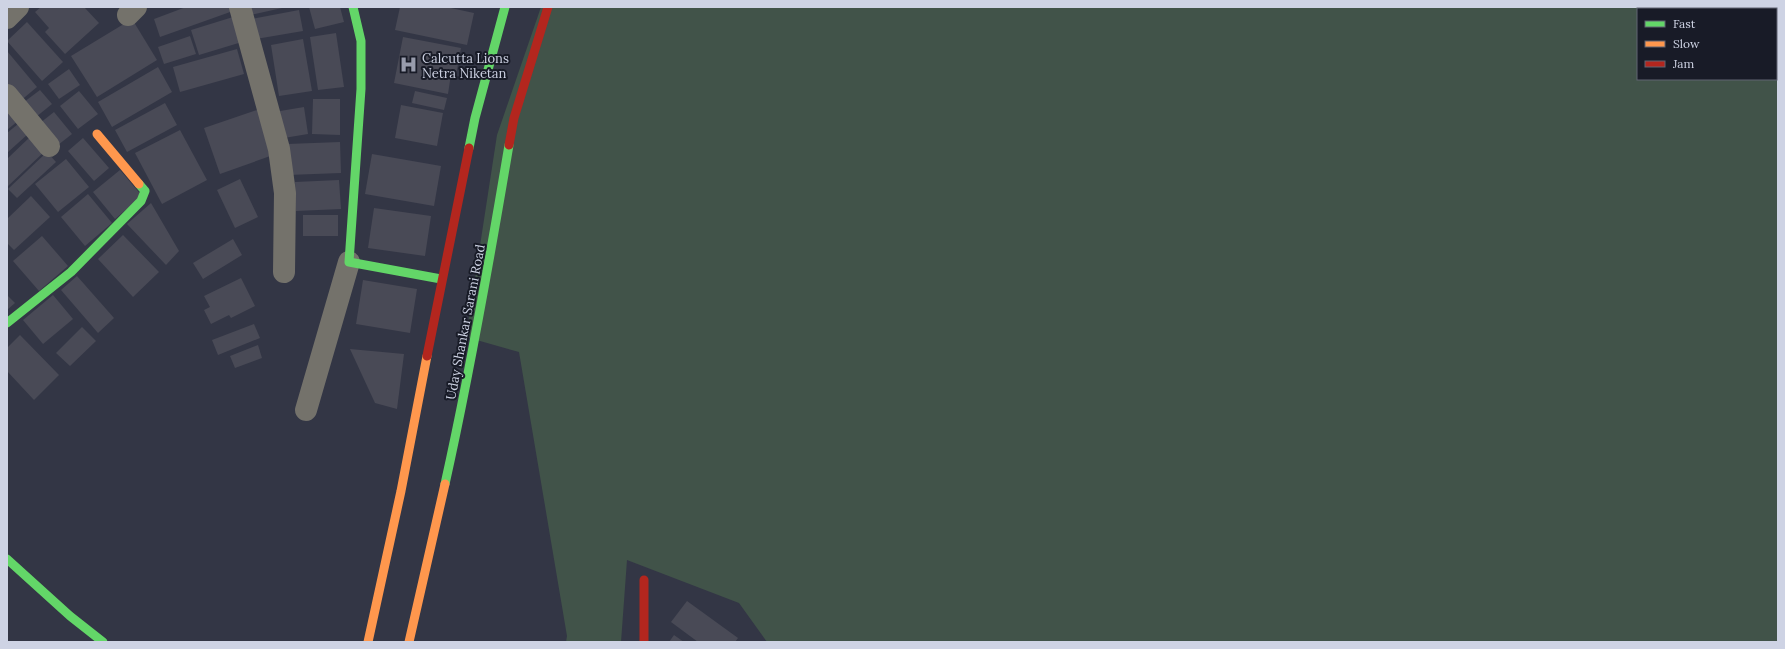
<svg xmlns="http://www.w3.org/2000/svg" width="1785" height="649" viewBox="0 0 1785 649" font-family="Lora,serif">
<rect width="100%" height="100%" fill="#333645"/>
<path fill="#415349" fill-rule="evenodd" d="M541,7H1778V642H767L739,603L627,560L621,642H566L567,636L519,352L466,337L497,135ZM1638,9H1776V79H1638Z"/>
<g fill="#494a56">
<path d="M41,7H84L99,23L65,54L45,32L49,28L35,12Z"/>
<path d="M186,7H232L233,11L160,37L154,19Z"/>
<path d="M248,7H282V8L250,15Z"/>
<path d="M309,7H340L344,22L315,29Z"/>
<path d="M400,7H446L474,13L467,45L395,30Z"/>
<path d="M299,10L303,31L256,39L252,19Z"/>
<path d="M233,17L242,42L199,55L191,30Z"/>
<path d="M132,19L157,60L97,97L71,56Z"/>
<path d="M27,22L63,62L42,81L7,41Z"/>
<path d="M336,33L344,87L318,90L310,37Z"/>
<path d="M190,36L196,54L164,64L158,47Z"/>
<path d="M403,37L461,48L456,75L451,74L448,94L394,83Z"/>
<path d="M303,39L312,91L279,96L271,45Z"/>
<path d="M237,49L244,74L180,92L173,67Z"/>
<path d="M7,51L37,87L19,102L7,87Z"/>
<path d="M158,67L172,92L112,127L98,102Z"/>
<path d="M69,69L80,85L59,99L48,84Z"/>
<path d="M40,90L52,104L36,117L24,102Z"/>
<path d="M79,91L98,114L78,129L60,106Z"/>
<path d="M415,91L447,98L444,110L412,103Z"/>
<path d="M313,99H340V135L312,134Z"/>
<path d="M165,103L177,125L127,152L115,130Z"/>
<path d="M401,105L443,113L437,146L395,138Z"/>
<path d="M304,107L308,134L284,138L280,111Z"/>
<path d="M7,108L18,121L7,130Z"/>
<path d="M260,109L276,154L220,174L204,128Z"/>
<path d="M54,112L72,134L58,145L40,123Z"/>
<path d="M18,124L28,134L7,153V133Z"/>
<path d="M180,130L207,180L162,204L135,153Z"/>
<path d="M31,136L45,151L7,187V159Z"/>
<path d="M83,138L109,168L94,181L68,151Z"/>
<path d="M340,142L341,173L288,175L287,144Z"/>
<path d="M47,152L56,162L17,198L8,189Z"/>
<path d="M372,154L441,166L434,206L365,194Z"/>
<path d="M66,159L89,187L58,212L35,184Z"/>
<path d="M120,170L142,196L115,219L93,192Z"/>
<path d="M240,179L258,217L235,228L217,190Z"/>
<path d="M339,180L341,209L296,211L295,182Z"/>
<path d="M88,194L112,223L85,246L61,217Z"/>
<path d="M31,196L50,217L14,250L7,243V219Z"/>
<path d="M151,203L179,251L166,265L127,224Z"/>
<path d="M374,208L431,216L425,256L368,248Z"/>
<rect x="303" y="215" width="35" height="21"/>
<path d="M123,235L159,272L133,297L98,259Z"/>
<path d="M42,236L68,266L39,291L13,261Z"/>
<path d="M233,239L242,255L203,279L193,263Z"/>
<path d="M77,276L114,318L98,333L61,290Z"/>
<path d="M241,278L255,306L231,318L229,315L211,324L204,310L210,307L204,296Z"/>
<path d="M363,280L417,289L410,333L356,324Z"/>
<path d="M7,295L15,303L7,310Z"/>
<path d="M53,295L73,319L43,344L23,320Z"/>
<path d="M254,324L260,338L218,355L212,340Z"/>
<path d="M82,327L96,341L70,366L56,353Z"/>
<path d="M20,335L59,375L34,400L7,371V348Z"/>
<path d="M258,345L262,358L235,368L230,356Z"/>
<path d="M350,349L404,354L397,409L375,403Z"/>
<path d="M687,601L738,638L735,642H698L671,622Z"/>
<path d="M674,635L684,642H669Z"/>
</g>
<g fill="none" stroke-linecap="round" stroke-linejoin="round">
<g stroke="#74726b" stroke-width="22">
<path d="M240,7L279,149L285,193L284,272"/>
<path d="M128,15L136,7"/>
<path d="M7,18L18,7"/>
<path d="M7,95L49,146"/>
<path d="M306,410L349,262"/>
</g>
<g stroke="#63d668" stroke-width="9">
<path d="M353,7L361,41V89L349,262L441,279"/>
<path d="M469,148L475,118L505,7"/>
<path d="M7,323L71,272L141,201L145,191L139,184"/>
<path d="M445,484C470,372 490,258 509,145"/>
<path d="M7,559L70,616L103,642"/>
</g>
<g stroke="#ff974d" stroke-width="9">
<path d="M97,134L139,184"/>
<path d="M368,642L401,491L427,356"/>
<path d="M409,642L445,484"/>
</g>
<g stroke="#b3261e" stroke-width="9">
<path d="M509,145L514,118L548,7"/>
<path d="M427,356L469,148"/>
<path d="M644,580V642"/>
</g>
</g>
<defs>
<symbol id="hospital-bare" viewBox="-9 -9 18 18"><path d="M-5-5h3v3.5h4V-5h3V5h-3V1.5h-4V5h-3Z" fill="#989cac" stroke="#181b27" stroke-width="2.5" paint-order="stroke"/></symbol>
</defs>
<g fill-rule="evenodd">
<use href="#hospital-bare" x="396" y="52" width="25" height="25"/>
</g>
<g text-anchor="middle" stroke-width="4" stroke-linejoin="round" paint-order="stroke">
<g font-size="13" fill="#ced3e4" stroke="#181b27" text-anchor="start">
<text x="422" y="63">Calcutta Lions<tspan x="422" dy="15">Netra Niketan</tspan></text>
</g>
<g font-size="13" fill="#ced3e4" stroke="#181b27">
<text transform="translate(465 322) rotate(-79)" y="5">Uday Shankar Sarani Road</text>
</g>
</g>
<rect width="1785" height="649" fill="none" stroke="#ced3e4" stroke-width="16"/>
<rect x="1637" y="8" width="140" height="72" fill="#181b27" stroke="#616573"/>
<rect x="1645" y="21" width="20" height="6" fill="#63d668" stroke="#616573"/>
<text x="1673" y="28" font-size="12" fill="#ced3e4">Fast</text>
<rect x="1645" y="41" width="20" height="6" fill="#ff974d" stroke="#616573"/>
<text x="1673" y="48" font-size="12" fill="#ced3e4">Slow</text>
<rect x="1645" y="61" width="20" height="6" fill="#b3261e" stroke="#616573"/>
<text x="1673" y="68" font-size="12" fill="#ced3e4">Jam</text>
</svg>
